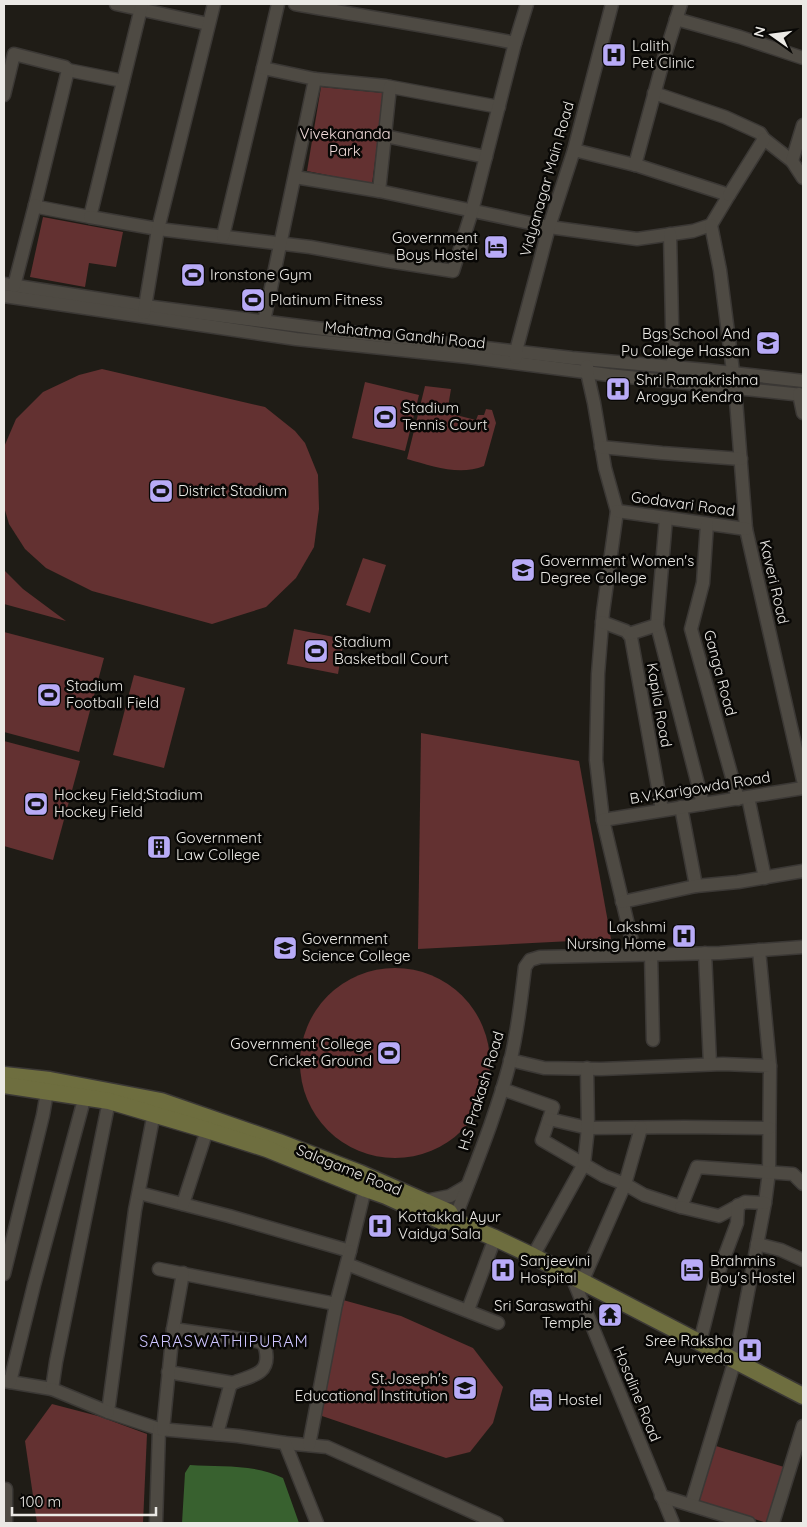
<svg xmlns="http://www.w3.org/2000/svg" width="807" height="1527" viewBox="0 0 807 1527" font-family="Quicksand,sans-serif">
<rect width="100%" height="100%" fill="#1f1c16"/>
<g fill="#633131">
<path d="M321,87L384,93L372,184L307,171Z"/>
<path d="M43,217L123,232L116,267L89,263L85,287L30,277Z"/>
<path d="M102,369L265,407L295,431L305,443L318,475L319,509L314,547L296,578L266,607L212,624L92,591L46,568L25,549L9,524L4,507V447L16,419L43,392L79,375Z"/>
<path d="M365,382L419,395L405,451L352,438Z"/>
<path d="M425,386L451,389L448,407L453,409L452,414L476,420L478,415H484L486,409L492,410L496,423L484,466C459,476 432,466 407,459Z"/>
<path d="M363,558L386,565L370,613L346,605Z"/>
<path d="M4,570L23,589L66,621L4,604Z"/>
<path d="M294,629L344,639L338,674L287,664Z"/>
<path d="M4,632L104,658L79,752L4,732Z"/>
<path d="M134,675L185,688L164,768L113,755Z"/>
<path d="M421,733L579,761L611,939L418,949Z"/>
<path d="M4,741L80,761L53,860L4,846Z"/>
<circle cx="395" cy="1063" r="95"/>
<path d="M343,1300L401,1316L473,1348L503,1387L493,1423L470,1452L446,1458L319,1415Z"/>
<path d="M52,1404L98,1416L147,1434L143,1523H37L25,1441Z"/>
<path d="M716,1446L784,1467L767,1523L699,1502Z"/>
</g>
<path fill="#38612f" d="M190,1465C220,1467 255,1464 283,1478L299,1523H182L185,1473Z"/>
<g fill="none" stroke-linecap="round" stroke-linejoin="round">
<defs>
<g id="minor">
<path d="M116,4L208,24"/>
<path d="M295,4C368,17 442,28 515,43"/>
<path d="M676,19L740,37L803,58"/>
<path d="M68,70L123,81"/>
<path d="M315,79L386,86L499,107"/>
<path d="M390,87L379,191L549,227L637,239L693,231L711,225L729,195L639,166L574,150"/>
<path d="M654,93L725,117L760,133L764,139L792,161"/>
<path d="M4,95L14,54L65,67L68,70L35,205L38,207L90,217L142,4"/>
<path d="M803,125L792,161L803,178"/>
<path d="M385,136L486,157"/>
<path d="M635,165L664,58L681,4"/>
<path d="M295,177L379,191"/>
<path d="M729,195L764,139"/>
<path d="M90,217L158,229L310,247L388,261L453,271L472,211L515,43L527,4"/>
<path d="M711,225L720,270L735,387L746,529L803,780"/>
<path d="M670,234L673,367"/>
<path d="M223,236L263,68"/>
<path d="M4,284L145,306L331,330L572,358L706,370L803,381"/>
<path d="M14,286L35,205"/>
<path d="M4,296L296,339L468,357L609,375L803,395"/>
<path d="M144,313L158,229L214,4"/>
<path d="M264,321L315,79L263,68L278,4"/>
<path d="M516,358V351L549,227L574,150L612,4"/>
<path d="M587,366V372L594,403L605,468L617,511L603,612L598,674L596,760L603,820L635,954"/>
<path d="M799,394L803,413"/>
<path d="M601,447L662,453L741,459"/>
<path d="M617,511L746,529"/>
<path d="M666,518L657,625L703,804"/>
<path d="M707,524L703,583L691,629L738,799"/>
<path d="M602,622L626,631L631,637L662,810"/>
<path d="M629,634L657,625"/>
<path d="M748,797L765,878"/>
<path d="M681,807L696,886"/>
<path d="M603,820L803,788"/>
<path d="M622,902L696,886L738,882L803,871"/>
<path d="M759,950L770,1066"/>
<path d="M705,953L710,1064"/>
<path d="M651,954L653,1040"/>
<path d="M510,1060L544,1068L601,1069L723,1064L770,1066L769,1172L765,1203L735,1360L691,1505"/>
<path d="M502,1089L553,1107L542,1140L604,1176L625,1184L644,1195L681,1207L697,1167L793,1174L803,1184"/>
<path d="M154,1113L135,1210L108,1412L159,1429L156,1523"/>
<path d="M549,1119L588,1128L684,1127L769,1128"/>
<path d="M139,1193L229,1216L350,1251L367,1180"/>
<path d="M425,1201L450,1196L467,1186"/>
<path d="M183,1204L207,1130"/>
<path d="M681,1207L719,1216L745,1202L765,1203"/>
<path d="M454,1221C474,1168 496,1116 510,1062C518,1031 521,999 525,967L530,960L540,957L720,953L803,947"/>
<path d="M757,1244L781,1250L803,1260"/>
<path d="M533,1256L584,1164L588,1128L587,1068"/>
<path d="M347,1264L498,1323"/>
<path d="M159,1269L336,1304"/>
<path d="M4,1274L43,1115L47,1092"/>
<path d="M572,1277L673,1523"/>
<path d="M582,1282L625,1184L641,1128"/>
<path d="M468,1310L495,1238"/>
<path d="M173,1329L257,1341C263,1343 265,1345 266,1352C270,1376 248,1376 233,1383L230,1386L217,1434"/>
<path d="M700,1342L715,1282L737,1223L738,1205"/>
<path d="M168,1372L233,1383"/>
<path d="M4,1381L52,1389L56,1362L109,1101"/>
<path d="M10,1382L34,1285L85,1096"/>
<path d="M52,1389L108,1412"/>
<path d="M159,1429L238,1436L285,1443L327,1447L497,1523"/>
<path d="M163,1430L173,1329L183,1273"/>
<path d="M285,1443L317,1523"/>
<path d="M309,1445L336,1304L350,1251"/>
<path d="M4,1489H6V1523"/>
<path d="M661,1496L749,1523"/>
<path d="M773,1523L803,1426"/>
</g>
<g id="major">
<path d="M4,1075L50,1080L161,1101L279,1142L360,1173L449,1212L454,1221L495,1238L533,1256L803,1396"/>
<path d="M4,1085L109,1101L207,1130L267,1149L366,1189L386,1196L445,1223L454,1221"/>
</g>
</defs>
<use href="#minor" stroke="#3b3835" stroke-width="15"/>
<use href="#major" stroke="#3b3835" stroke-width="19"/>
<use href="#minor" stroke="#4e4a43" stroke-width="12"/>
<use href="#major" stroke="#6e6e3f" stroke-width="16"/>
</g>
<defs>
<symbol id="hospital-square" viewBox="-11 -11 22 22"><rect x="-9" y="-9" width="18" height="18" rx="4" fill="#b8abf7" stroke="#080705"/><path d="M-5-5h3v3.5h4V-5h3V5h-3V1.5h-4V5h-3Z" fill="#111"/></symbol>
<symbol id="hotel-square" viewBox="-11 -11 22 22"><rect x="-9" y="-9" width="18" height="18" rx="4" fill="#b8abf7" stroke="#080705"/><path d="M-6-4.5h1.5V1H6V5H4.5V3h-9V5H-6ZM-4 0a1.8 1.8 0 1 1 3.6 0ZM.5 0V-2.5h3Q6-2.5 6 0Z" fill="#111"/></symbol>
<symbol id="stadium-square" viewBox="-11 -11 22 22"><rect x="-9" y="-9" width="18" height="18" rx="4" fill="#b8abf7" stroke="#080705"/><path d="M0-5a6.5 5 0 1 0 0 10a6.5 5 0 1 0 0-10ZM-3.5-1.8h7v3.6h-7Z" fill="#111"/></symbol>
<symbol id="university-square" viewBox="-11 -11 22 22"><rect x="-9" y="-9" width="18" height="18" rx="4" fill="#b8abf7" stroke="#080705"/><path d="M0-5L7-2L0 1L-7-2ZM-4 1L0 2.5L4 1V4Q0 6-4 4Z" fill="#111"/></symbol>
<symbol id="building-square" viewBox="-11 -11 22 22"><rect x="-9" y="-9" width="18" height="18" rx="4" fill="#b8abf7" stroke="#080705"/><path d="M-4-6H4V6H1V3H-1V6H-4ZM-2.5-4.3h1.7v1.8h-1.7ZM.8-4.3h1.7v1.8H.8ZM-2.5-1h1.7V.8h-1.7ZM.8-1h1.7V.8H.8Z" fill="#111"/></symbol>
<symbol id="temple-square" viewBox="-11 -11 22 22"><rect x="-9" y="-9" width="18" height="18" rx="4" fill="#b8abf7" stroke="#080705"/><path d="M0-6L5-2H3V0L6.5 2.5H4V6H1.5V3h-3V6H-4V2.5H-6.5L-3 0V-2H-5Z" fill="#111"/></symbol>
<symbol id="school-square" viewBox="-11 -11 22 22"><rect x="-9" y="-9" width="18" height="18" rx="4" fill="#b8abf7" stroke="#080705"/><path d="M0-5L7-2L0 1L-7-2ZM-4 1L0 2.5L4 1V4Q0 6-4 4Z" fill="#111"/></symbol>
</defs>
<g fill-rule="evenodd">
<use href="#hospital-square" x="600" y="41" width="28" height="28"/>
<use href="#hotel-square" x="482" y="233" width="28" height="28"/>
<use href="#stadium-square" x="179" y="261" width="28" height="28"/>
<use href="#stadium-square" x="239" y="286" width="28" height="28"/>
<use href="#university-square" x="754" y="329" width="28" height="28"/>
<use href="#hospital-square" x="604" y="375" width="28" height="28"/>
<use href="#stadium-square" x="371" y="403" width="28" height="28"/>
<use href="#stadium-square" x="147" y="477" width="28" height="28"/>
<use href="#university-square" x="509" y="556" width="28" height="28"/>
<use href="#stadium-square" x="302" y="637" width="28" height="28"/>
<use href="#stadium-square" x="35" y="681" width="28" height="28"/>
<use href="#stadium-square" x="22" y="790" width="28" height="28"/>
<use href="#building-square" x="145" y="833" width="28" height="28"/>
<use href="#hospital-square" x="670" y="922" width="28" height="28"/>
<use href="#university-square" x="271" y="934" width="28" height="28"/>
<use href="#stadium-square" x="375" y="1039" width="28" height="28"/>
<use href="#hospital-square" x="366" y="1212" width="28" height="28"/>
<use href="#hospital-square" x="489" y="1256" width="28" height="28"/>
<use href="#hotel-square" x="678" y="1256" width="28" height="28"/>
<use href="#temple-square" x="596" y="1301" width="28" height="28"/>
<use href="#hospital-square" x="736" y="1336" width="28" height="28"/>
<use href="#school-square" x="451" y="1374" width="28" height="28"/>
<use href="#hotel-square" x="527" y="1386" width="28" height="28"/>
</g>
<g text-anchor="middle" stroke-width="5" stroke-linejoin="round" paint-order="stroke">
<g font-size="15" fill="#ebe9e5" stroke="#080705" text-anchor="start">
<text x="632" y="51">Lalith<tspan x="632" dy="17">Pet Clinic</tspan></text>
<text x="478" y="243" text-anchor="end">Government<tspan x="478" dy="17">Boys Hostel</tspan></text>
<text x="210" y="280">Ironstone Gym</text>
<text x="270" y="305">Platinum Fitness</text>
<text x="750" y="339" text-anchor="end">Bgs School And<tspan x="750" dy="17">Pu College Hassan</tspan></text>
<text x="636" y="385">Shri Ramakrishna<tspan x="636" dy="17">Arogya Kendra</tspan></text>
<text x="402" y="413">Stadium<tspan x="402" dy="17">Tennis Court</tspan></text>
<text x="178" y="496">District Stadium</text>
<text x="540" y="566">Government Women's<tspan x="540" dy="17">Degree College</tspan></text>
<text x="334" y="647">Stadium<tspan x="334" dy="17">Basketball Court</tspan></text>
<text x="66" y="691">Stadium<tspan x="66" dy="17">Football Field</tspan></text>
<text x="54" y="800">Hockey Field;Stadium<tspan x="54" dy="17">Hockey Field</tspan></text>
<text x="176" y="843">Government<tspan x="176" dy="17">Law College</tspan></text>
<text x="666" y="932" text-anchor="end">Lakshmi<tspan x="666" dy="17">Nursing Home</tspan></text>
<text x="302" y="944">Government<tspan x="302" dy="17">Science College</tspan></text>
<text x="372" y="1049" text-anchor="end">Government College<tspan x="372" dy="17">Cricket Ground</tspan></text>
<text x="398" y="1222">Kottakkal Ayur<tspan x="398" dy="17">Vaidya Sala</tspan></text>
<text x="520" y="1266">Sanjeevini<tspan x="520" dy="17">Hospital</tspan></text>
<text x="710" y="1266">Brahmins<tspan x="710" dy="17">Boy's Hostel</tspan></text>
<text x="592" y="1311" text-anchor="end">Sri Saraswathi<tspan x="592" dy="17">Temple</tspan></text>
<text x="732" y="1346" text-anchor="end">Sree Raksha<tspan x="732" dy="17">Ayurveda</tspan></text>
<text x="448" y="1384" text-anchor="end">St.Joseph's<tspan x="448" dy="17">Educational Institution</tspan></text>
<text x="558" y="1405">Hostel</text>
</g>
<g font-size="15" fill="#f2dcdb" stroke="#080705">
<text x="345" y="139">Vivekananda<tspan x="345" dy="17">Park</tspan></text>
</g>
<g font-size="15" fill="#ebe9e5" stroke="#080705">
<text transform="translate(547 179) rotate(-74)" y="5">Vidyanagar Main Road</text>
<text transform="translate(405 335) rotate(6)" y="5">Mahatma Gandhi Road</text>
<text transform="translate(683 504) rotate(8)" y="5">Godavari Road</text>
<text transform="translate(774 582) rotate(77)" y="5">Kaveri Road</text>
<text transform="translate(720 673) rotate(75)" y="5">Ganga Road</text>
<text transform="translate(659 705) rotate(80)" y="5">Kapila Road</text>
<text transform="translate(700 788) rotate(-9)" y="5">B.V.Karigowda Road</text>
<text transform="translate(481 1091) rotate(-73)" y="5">H.S Prakash Road</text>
<text transform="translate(349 1170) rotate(22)" y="5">Salagame Road</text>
<text transform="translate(637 1394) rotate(68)" y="5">Hosaline Road</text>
</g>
<g font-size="16" letter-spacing="1" fill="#cdc4fe" stroke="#080705">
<text x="224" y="1347">SARASWATHIPURAM</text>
</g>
</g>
<rect width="807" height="1527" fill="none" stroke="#ebe9e5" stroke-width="10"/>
<g transform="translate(772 35) rotate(284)" stroke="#080705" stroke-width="4" paint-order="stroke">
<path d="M0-4L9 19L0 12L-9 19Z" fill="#ebe9e5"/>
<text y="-8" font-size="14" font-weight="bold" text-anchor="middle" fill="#ebe9e5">N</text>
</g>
<path d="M12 1507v8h144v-8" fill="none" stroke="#ebe9e5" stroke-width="2.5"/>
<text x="20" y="1507" font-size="15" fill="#ebe9e5" stroke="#080705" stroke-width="4" paint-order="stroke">100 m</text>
</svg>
